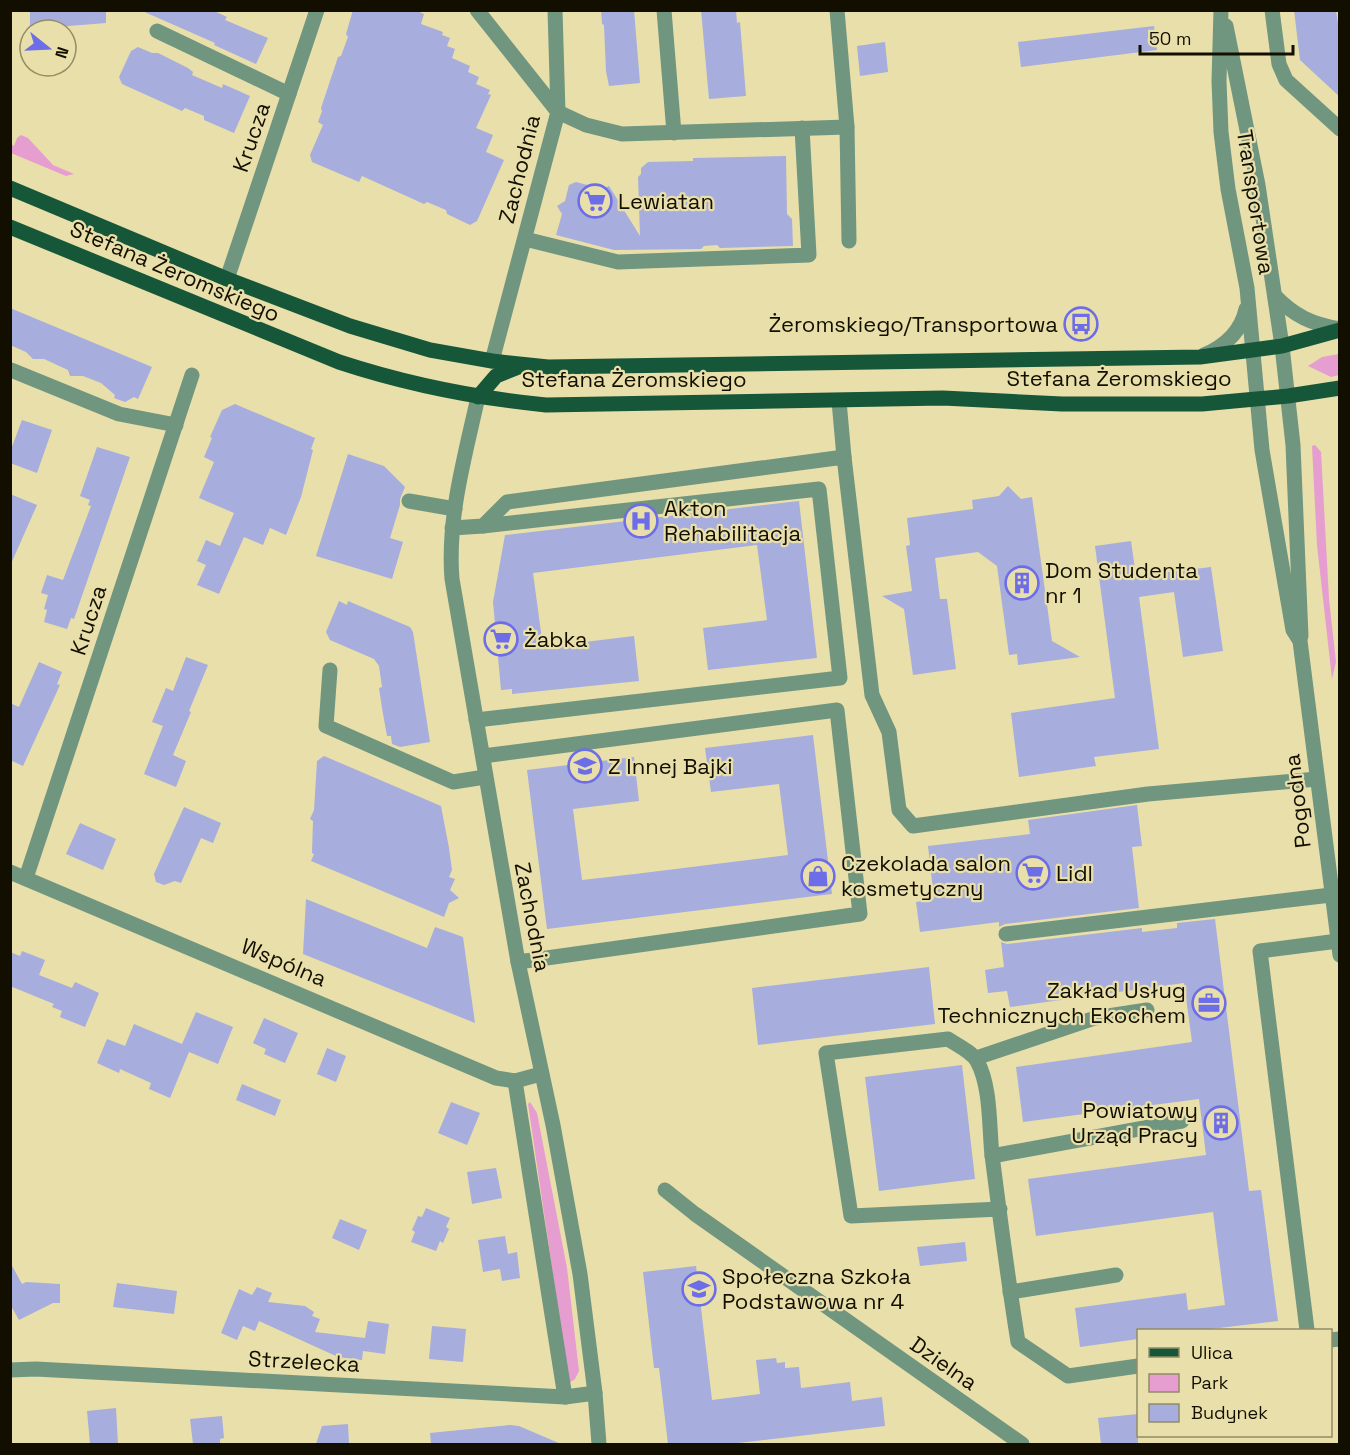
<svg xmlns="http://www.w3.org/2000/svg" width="1350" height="1455" viewBox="0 0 1350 1455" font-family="'Space Grotesk',sans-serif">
<rect width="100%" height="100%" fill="#e9dfaa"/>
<g fill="#e69dcf">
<path d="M21,135L28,138L53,165L74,174L66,176L11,153V144L14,146L17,138Z"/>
<path d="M1339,354V375L1331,377L1308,366L1322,357Z"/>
<path d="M1315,445L1321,452L1329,599L1336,662L1332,679L1317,545L1312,446Z"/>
<path d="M530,1102L537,1113L567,1268L579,1371L575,1379L569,1383L528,1104Z"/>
</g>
<g fill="#a7addd">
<path d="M30,10H106V23L56,27V30L30,28Z"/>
<path d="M140,10H212L227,17L225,20L268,38L256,64L214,45L215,43Z"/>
<path d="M353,10H415L424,14L421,24L443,32L442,35L450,38L447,46L455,49L452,58L470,66L468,72L479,77L476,84L490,90L488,94L491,95L476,128L493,135L486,152L504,160L477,221L470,225L447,214L446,210L427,202L424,204L362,176L359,182L312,162L310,155L323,125L318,122L322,111L321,108L338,57L341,56L348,37L346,34Z"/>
<path d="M601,10H634L640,83L609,86L606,71L604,25L602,24Z"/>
<path d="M701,10H736L737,23L740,22L746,96L709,99Z"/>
<path d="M1294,10H1336L1340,37V97L1300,60Z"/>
<path d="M1154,26L1157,50L1021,67L1018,42Z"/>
<path d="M885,42L888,72L860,76L857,46Z"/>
<path d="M138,47L152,53H158L188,68L193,72L192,75L222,88L223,84L250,96L234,133L204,120V116L185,108L182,111L122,84L119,77L131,51Z"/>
<path d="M786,156L787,214L792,219L793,246L720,248L717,245L704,246L701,249L614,250L556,235L562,214L557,206L565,201L569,185L576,182L603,189L609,186L640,236L638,177L641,174V168L648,162L693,161V158Z"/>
<path d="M10,308L152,367L138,399L134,397L125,402L114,398L115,395L101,383L83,376H70L68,370L44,359H33L26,352L10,345Z"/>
<path d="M235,404L315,438L311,449L313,450L301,497L286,535L270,528L263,545L244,537L219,594L197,585L206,565L197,561L206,540L220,546L234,513L199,498L214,462L204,457L212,438L210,437L222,410Z"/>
<path d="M22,420L52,430L37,473L10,463V452Z"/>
<path d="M97,447L130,457L74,619L71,618L67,629L44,622L47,610L44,609L48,595L41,593L47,575L63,580L91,506L88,505L90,500L80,496Z"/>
<path d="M348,454L384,466L405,487L400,499V505L390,538L403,542L392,579L316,556Z"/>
<path d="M1008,486L1021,499L1032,497L1052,641L1080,657L1018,665L1017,654L1009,655L997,566L978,552L935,558L940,599H947L956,669L913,675L904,609L882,596L912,591L906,546L910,545L907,518L973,509L972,500L999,496Z"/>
<path d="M10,494L37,505L10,566Z"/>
<path d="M799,501L817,658L708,670L703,628L767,620L757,545L533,573L543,647L634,636L639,681L512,694V689L501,690L493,602L505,535Z"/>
<path d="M1131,541L1136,576L1211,567L1223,651L1183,657L1174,592L1139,597L1159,749L1094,757L1096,766L1019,777L1011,713L1115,698L1095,546Z"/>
<path d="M339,601L347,605L348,601L410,627L413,632L430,742L400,747L392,744L391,736H387L382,708L379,688L382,687L379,666L374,659L330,640L326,632Z"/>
<path d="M186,657L208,665L189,711L191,712L173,755L186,761L176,787L144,774L163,726L152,722L166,688L173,691Z"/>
<path d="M39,662L62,672L57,684L60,685L23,766L10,760V703L19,707Z"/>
<path d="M813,735L832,894L547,929L527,770L634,757L639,801L573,809L582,880L635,874L788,855L779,784L711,792L705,748Z"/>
<path d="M324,756L441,806L449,848L452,870L449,877L455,879L450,890L459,898L449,903L444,917L311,861L314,854L312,853L313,821L310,819L314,810L317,761Z"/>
<path d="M1137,805L1142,846L1132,847L1139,908L1005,924L999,927V922L920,932L916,902L934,899L928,846L1030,834L1028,820Z"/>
<path d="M184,807L221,823L213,843L201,838L181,883L175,881L164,885L156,882L154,874Z"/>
<path d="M80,823L116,839L103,870L66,854Z"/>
<path d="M306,899L427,948L435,927L463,937L475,1023L303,954Z"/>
<path d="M1215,919L1249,1191L1261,1190L1278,1321L1202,1330H1138V1339L1080,1347L1075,1308L1186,1293L1188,1310L1225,1305L1213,1212L1036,1236L1028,1179L1206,1155L1199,1099L1023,1122L1016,1067L1192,1042L1184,983L1010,1007L1007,991L988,993L985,970L1004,967L1001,942L1007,944L1142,928V932L1177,928V923Z"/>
<path d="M22,951L45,960L39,975L72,988L75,982L99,993L85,1027L60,1017L62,1011L52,1007L54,1004L10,986V952L20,956Z"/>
<path d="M929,967L935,1024L758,1045L752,988Z"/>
<path d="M196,1012L233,1027L218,1064L189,1052L170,1098L149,1089L151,1083L120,1069L119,1073L97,1063L107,1039L125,1046L134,1024L182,1044Z"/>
<path d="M264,1018L298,1033L285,1063L264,1054L266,1049L253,1043Z"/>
<path d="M327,1048L346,1056L336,1082L317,1074Z"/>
<path d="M962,1065L975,1179L879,1191L865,1077Z"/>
<path d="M242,1084L281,1100L275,1116L236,1100Z"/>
<path d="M451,1102L480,1113L467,1145L438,1133Z"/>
<path d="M496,1168L502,1198L472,1204L467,1172Z"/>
<path d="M426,1208L450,1218L446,1227L449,1229L443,1243L440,1241L436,1251L411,1242L415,1232L412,1230L418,1216L422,1217Z"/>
<path d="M340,1219L367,1230L359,1250L332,1238Z"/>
<path d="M505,1236L508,1254L517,1252L520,1278L502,1281L500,1269L483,1272L478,1240Z"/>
<path d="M965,1242L967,1261L920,1266L917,1247Z"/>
<path d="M10,1262L22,1284L26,1282L60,1284V1303H53L19,1320L10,1304Z"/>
<path d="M696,1266L712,1400L760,1394L756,1360L776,1358L777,1363L785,1362V1368L799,1367L801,1388L850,1382L852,1401L882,1397L885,1426L729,1444H668L659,1368H654L643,1272Z"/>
<path d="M117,1283L177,1291L174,1314L113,1307Z"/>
<path d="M257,1287L272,1293L268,1302L305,1306L314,1312L312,1316L320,1319L315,1332L365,1338L368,1321L389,1324L385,1354L363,1351L362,1360L338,1357L259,1321L255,1331L243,1326L237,1340L221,1333L239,1289L252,1295Z"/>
<path d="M432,1326L466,1329L463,1362L429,1359Z"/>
<path d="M116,1408L118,1444H90L87,1411Z"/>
<path d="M1138,1414V1444H1101L1098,1418Z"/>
<path d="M222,1416L224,1438L220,1439V1444H193L190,1419Z"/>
<path d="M348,1424L349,1444H316L322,1426Z"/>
<path d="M510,1425L519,1426L561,1444H431L430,1433Z"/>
</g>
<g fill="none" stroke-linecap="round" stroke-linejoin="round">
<g stroke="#709680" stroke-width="15">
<path d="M477,10L558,112L492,361"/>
<path d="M555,10L558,112L586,125L622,134L847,127"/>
<path d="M664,10L674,133"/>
<path d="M837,10L847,127L849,241"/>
<path d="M1221,10L1219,81L1221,132L1228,189L1247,288L1262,450L1293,630L1300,641L1340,955"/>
<path d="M1272,10L1279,64L1286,80L1340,129"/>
<path d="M1226,26L1258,185L1282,346L1293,445L1301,636"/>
<path d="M157,31L289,94"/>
<path d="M525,239L618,262L809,255L802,128"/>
<path d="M227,279L317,10"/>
<path d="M1275,296C1294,316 1312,324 1340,329"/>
<path d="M1204,355C1225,346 1241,332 1246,309"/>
<path d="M11,370L119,414L176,425"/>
<path d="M478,397C465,456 447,518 452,579L518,962L553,1125L580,1274L595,1393L599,1444"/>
<path d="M839,401L844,457"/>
<path d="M409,501L455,509"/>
<path d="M452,528L483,526L507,502L844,457L872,695L889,732L899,810L913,826L1148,794L1317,779"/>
<path d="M330,670L326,726L453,782L485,777"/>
<path d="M476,720L840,678L819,489L483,526"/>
<path d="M483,756L837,710L860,914L518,962"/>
<path d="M10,872L496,1078L515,1081L541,1074"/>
<path d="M26,878L192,375"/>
<path d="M1006,934L1331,895"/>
<path d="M976,1058L1095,1018L1147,1010"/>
<path d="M515,1081L565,1397"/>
<path d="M992,1156L1182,1121"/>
<path d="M665,1190L695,1214L1022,1444"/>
<path d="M1000,1209L851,1216L826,1053L948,1039C957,1045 972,1052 977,1061C991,1086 989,1127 992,1155C1000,1218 1008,1280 1018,1342L1068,1376L1138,1366"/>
<path d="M1010,1292L1116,1275"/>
<path d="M1307,1330L1260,951L1338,941"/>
<path d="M1330,1340L1340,1339"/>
<path d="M10,1370L36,1369L565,1397L595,1393"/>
</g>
<g stroke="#175739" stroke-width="15">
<path d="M10,188L227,279L350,326L430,350L492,361L548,367L1200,357L1282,346L1340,330"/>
<path d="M10,227L339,362C406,384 476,398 546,405L943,398L1062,404H1202L1288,396L1340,388"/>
<path d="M478,397L496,376L521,366"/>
</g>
</g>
<defs>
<symbol id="supermarket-ring" viewBox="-11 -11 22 22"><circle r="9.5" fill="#e9dfaa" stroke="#6c6de7" stroke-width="1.5"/><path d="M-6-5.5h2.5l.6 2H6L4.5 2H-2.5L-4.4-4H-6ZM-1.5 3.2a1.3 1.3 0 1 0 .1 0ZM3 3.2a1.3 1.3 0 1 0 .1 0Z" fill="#6c6de7"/></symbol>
<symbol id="bus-ring" viewBox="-11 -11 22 22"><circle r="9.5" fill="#e9dfaa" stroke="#6c6de7" stroke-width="1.5"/><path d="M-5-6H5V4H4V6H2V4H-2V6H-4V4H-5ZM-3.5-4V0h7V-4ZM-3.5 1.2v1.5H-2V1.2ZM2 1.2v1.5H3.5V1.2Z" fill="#6c6de7"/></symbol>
<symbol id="hospital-ring" viewBox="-11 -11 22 22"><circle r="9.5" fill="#e9dfaa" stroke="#6c6de7" stroke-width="1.5"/><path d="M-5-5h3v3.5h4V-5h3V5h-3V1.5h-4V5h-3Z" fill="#6c6de7"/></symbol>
<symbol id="building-ring" viewBox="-11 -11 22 22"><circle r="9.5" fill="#e9dfaa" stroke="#6c6de7" stroke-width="1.5"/><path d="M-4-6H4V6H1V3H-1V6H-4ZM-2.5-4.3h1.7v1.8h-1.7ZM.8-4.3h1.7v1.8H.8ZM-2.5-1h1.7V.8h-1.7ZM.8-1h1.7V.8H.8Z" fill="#6c6de7"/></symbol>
<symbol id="school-ring" viewBox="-11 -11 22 22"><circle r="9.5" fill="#e9dfaa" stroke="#6c6de7" stroke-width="1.5"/><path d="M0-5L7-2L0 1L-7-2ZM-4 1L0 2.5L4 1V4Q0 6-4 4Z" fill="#6c6de7"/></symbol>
<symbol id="shop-ring" viewBox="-11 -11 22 22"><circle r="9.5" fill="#e9dfaa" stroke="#6c6de7" stroke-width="1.5"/><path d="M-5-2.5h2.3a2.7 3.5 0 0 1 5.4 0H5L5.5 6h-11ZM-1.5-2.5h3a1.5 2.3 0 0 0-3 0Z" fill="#6c6de7"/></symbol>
<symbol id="office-ring" viewBox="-11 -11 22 22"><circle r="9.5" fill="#e9dfaa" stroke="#6c6de7" stroke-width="1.5"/><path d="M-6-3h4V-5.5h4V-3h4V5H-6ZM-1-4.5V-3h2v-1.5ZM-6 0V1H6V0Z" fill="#6c6de7"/></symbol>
</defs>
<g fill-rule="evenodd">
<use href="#supermarket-ring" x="576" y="182" width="38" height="38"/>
<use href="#bus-ring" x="1062" y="305" width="38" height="38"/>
<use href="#hospital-ring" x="622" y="502" width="38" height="38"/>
<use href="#building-ring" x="1003" y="564" width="38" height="38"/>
<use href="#supermarket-ring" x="482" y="620" width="38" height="38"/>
<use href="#school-ring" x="566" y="747" width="38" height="38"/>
<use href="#supermarket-ring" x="1014" y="854" width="38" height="38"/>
<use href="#shop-ring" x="799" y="857" width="38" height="38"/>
<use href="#office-ring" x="1190" y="984" width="38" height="38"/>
<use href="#building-ring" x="1202" y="1104" width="38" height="38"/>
<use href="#school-ring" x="680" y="1270" width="38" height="38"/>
</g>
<g text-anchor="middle" stroke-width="4.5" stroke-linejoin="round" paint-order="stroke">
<g font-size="22" fill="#130f00" stroke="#e9dfaa">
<text transform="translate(251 137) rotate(-71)" y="8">Krucza</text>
<text transform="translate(519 169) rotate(-76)" y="8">Zachodnia</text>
<text transform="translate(1256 202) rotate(81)" y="8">Transportowa</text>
<text transform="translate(175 271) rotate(23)" y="8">Stefana Żeromskiego</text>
<text x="1119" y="386">Stefana Żeromskiego</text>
<text x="634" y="387">Stefana Żeromskiego</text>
<text transform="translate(88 620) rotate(-72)" y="8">Krucza</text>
<text transform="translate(1297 801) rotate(-97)" y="8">Pogodna</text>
<text transform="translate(533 917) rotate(79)" y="8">Zachodnia</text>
<text transform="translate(284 962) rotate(23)" y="8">Wspólna</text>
<text transform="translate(304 1361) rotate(3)" y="8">Strzelecka</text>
<text transform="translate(944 1363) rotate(35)" y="8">Dzielna</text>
</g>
<g font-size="22" fill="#130f00" stroke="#e9dfaa" text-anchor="start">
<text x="618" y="209">Lewiatan</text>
<text x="1058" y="332" text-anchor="end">Żeromskiego/Transportowa</text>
<text x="664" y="516">Akton<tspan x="664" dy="25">Rehabilitacja</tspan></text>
<text x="1045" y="578">Dom Studenta<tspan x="1045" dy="25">nr 1</tspan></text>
<text x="524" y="647">Żabka</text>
<text x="608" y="774">Z Innej Bajki</text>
<text x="841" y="871">Czekolada salon<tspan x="841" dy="25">kosmetyczny</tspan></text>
<text x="1056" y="881">Lidl</text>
<text x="1186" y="998" text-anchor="end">Zakład Usług<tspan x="1186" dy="25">Technicznych Ekochem</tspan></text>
<text x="1198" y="1118" text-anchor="end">Powiatowy<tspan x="1198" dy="25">Urząd Pracy</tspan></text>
<text x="722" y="1284">Społeczna Szkoła<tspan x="722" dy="25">Podstawowa nr 4</tspan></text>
</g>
</g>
<rect width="1350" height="1455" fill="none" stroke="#130f00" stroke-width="24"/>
<rect x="1137" y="1329" width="195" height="108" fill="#e9dfaa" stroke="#938c66" stroke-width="1.5"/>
<rect x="1149" y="1348" width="30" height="9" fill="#175739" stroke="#938c66" stroke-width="1.5"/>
<text x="1191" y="1359" font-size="18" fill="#130f00">Ulica</text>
<rect x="1149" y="1374" width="30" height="18" fill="#e69dcf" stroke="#938c66" stroke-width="1.5"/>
<text x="1191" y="1389" font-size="18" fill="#130f00">Park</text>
<rect x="1149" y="1404" width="30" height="18" fill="#a7addd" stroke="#938c66" stroke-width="1.5"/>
<text x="1191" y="1419" font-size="18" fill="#130f00">Budynek</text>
<g transform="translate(48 48) rotate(108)"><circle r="28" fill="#e9dfaa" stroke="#938c66" stroke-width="1.5"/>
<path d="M0-4.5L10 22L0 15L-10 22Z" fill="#6c6de7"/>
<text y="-9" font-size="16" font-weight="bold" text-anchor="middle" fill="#130f00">N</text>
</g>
<path d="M1140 45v9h153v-9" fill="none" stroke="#130f00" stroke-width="3"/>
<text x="1149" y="45" font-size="18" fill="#130f00" stroke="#e9dfaa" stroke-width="4.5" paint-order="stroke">50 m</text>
</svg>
